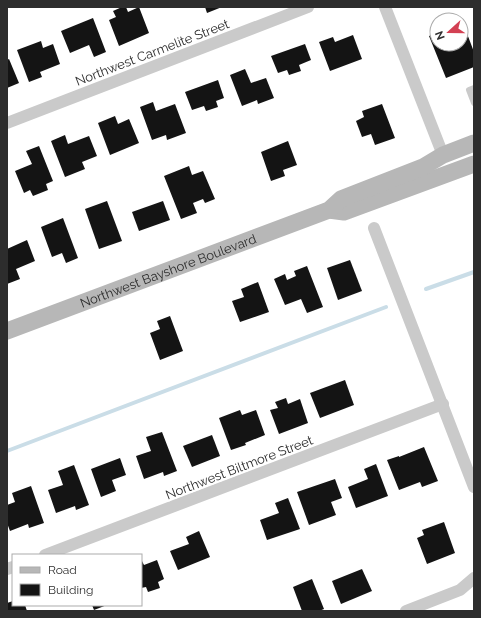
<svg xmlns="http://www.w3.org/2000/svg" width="481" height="618" viewBox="0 0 481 618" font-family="Raleway,sans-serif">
<rect width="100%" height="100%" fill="#fff"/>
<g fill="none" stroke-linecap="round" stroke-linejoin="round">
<g stroke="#cadde7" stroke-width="4">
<path d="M426,289L474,272"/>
<path d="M7,451L386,307"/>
</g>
</g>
<g fill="#141414">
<path d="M122,7H126L128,12L139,7L149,33L119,46L109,20L116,17L113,11Z"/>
<path d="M205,7H222L207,13Z"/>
<path d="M93,18L106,52L94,57L89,45L70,53L61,31Z"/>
<path d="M463,23L474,52V67L446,78L429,36L437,33V44H461V24Z"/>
<path d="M353,35L362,59L330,71L319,42L333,37L335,42Z"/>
<path d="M41,41L43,48L53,44L60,64L40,72L42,77L29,82L17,50Z"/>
<path d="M305,44L311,60L299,65L301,71L289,75L287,70L278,73L271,56Z"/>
<path d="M9,59L19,83L7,88V60Z"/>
<path d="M245,69L251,83L266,78L274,98L258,104L257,100L242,106L230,75Z"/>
<path d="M218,80L224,98L216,101L218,107L206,111L204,106L192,110L185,92Z"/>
<path d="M153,102L156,111L175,104L186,133L167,140L166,135L152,140L140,107Z"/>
<path d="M382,104L395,138L375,145L371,134L362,137L356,121L364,117L362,111Z"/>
<path d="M115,116L118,124L129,119L139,143L110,155L98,123Z"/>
<path d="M65,135L68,144L89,136L97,156L82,162L85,169L65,177L51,141Z"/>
<path d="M288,141L297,165L283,170L285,176L271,181L261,152Z"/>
<path d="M39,146L53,181L46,184L48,190L33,196L30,190L24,193L15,171L32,164L26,151Z"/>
<path d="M189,166L192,175L203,171L215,199L205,203L203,199L193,203L197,213L181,219L164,176Z"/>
<path d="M107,201L122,241L99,249L85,209Z"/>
<path d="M163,201L170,220L139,231L132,212Z"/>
<path d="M63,218L78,258L66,263L62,253L52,257L41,227Z"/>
<path d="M27,240L35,261L16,269L20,279L7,284V249Z"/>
<path d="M350,260L362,291L338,300L327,268Z"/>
<path d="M307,266L323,307L307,313L301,299L285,305L274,279L285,274L287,280L296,276L294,271Z"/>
<path d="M258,282L269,312L240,322L232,301L244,297L241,289Z"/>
<path d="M170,316L183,351L160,360L150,333L160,329L157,321Z"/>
<path d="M345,380L354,405L320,418L310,393Z"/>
<path d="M286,398L288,404L300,399L308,423L279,434L270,410L278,408L275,402Z"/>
<path d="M240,410L242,415L256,410L265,435L245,443L246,445L231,450L219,418Z"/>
<path d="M162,432L177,471L164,476L163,472L144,479L136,456L151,451L146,437Z"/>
<path d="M212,435L220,456L192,467L183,446Z"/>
<path d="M424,447L438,481L422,487L420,482L399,490L387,460L399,456V457Z"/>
<path d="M120,458L126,475L112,480L116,491L101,497L91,469Z"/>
<path d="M376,464L388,496L356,508L348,487L368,479L364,469Z"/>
<path d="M74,465L89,505L76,510L75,506L56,513L48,490L63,485L58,471Z"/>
<path d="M335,479L342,498L331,502L336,515L309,525L297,492Z"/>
<path d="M31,486L44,523L29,528L28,524L10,531L7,523V505L15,502L12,493Z"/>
<path d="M288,498L300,529L267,540L260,520L279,513L275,503Z"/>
<path d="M444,522L455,553L427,564L417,538L424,535L422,530Z"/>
<path d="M199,531L210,557L178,570L170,551L189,544L186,537Z"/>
<path d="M141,559L144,565L157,560L164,579L158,582L160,588L148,592L146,587L141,588Z"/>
<path d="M362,569L372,591L341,604L332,581Z"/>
<path d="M312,579L324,609L319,611H302L293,587Z"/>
<path d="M13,601V605H25L27,611H7V603Z"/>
<path d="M92,605H107L94,610Z"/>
</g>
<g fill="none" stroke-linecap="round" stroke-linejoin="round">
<path stroke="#cacaca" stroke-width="6" d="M474,88L469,90L474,103"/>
<g stroke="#cacaca" stroke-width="12">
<path d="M385,7L443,155"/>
<path d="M7,123L308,7"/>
<path d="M374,228L474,487"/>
<path d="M45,555L443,404"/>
<path d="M7,569L13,567"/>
<path d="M406,611L460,590L474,578"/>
</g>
<g stroke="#b7b7b7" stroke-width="17">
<path d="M329,210L344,212L474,164"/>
<path id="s1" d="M7,331L329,210L341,199L423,167L443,155L474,143"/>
</g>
</g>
<g text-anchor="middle" stroke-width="4" stroke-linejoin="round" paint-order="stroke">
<g font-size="13" fill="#2d2d2d" stroke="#fff">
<text transform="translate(152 52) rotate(-21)" y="5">Northwest Carmelite Street</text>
<text dy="5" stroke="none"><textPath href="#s1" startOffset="172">Northwest Bayshore Boulevard</textPath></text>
<text transform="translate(239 467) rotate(-21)" y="5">Northwest Biltmore Street</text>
</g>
</g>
<rect width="481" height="618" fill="none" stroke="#2d2d2d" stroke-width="16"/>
<rect x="12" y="554" width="130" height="52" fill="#ffffff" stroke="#ababab"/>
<rect x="20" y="567" width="20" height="6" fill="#b7b7b7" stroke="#ababab"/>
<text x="48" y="574" font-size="12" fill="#2d2d2d">Road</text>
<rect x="20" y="584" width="20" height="12" fill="#141414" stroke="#ababab"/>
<text x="48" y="594" font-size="12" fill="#2d2d2d">Building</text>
<g transform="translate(449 32) rotate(249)"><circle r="19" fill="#ffffff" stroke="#ababab"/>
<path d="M0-3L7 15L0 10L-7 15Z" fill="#d34053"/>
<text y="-6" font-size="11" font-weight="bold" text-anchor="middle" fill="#2d2d2d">N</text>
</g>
</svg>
